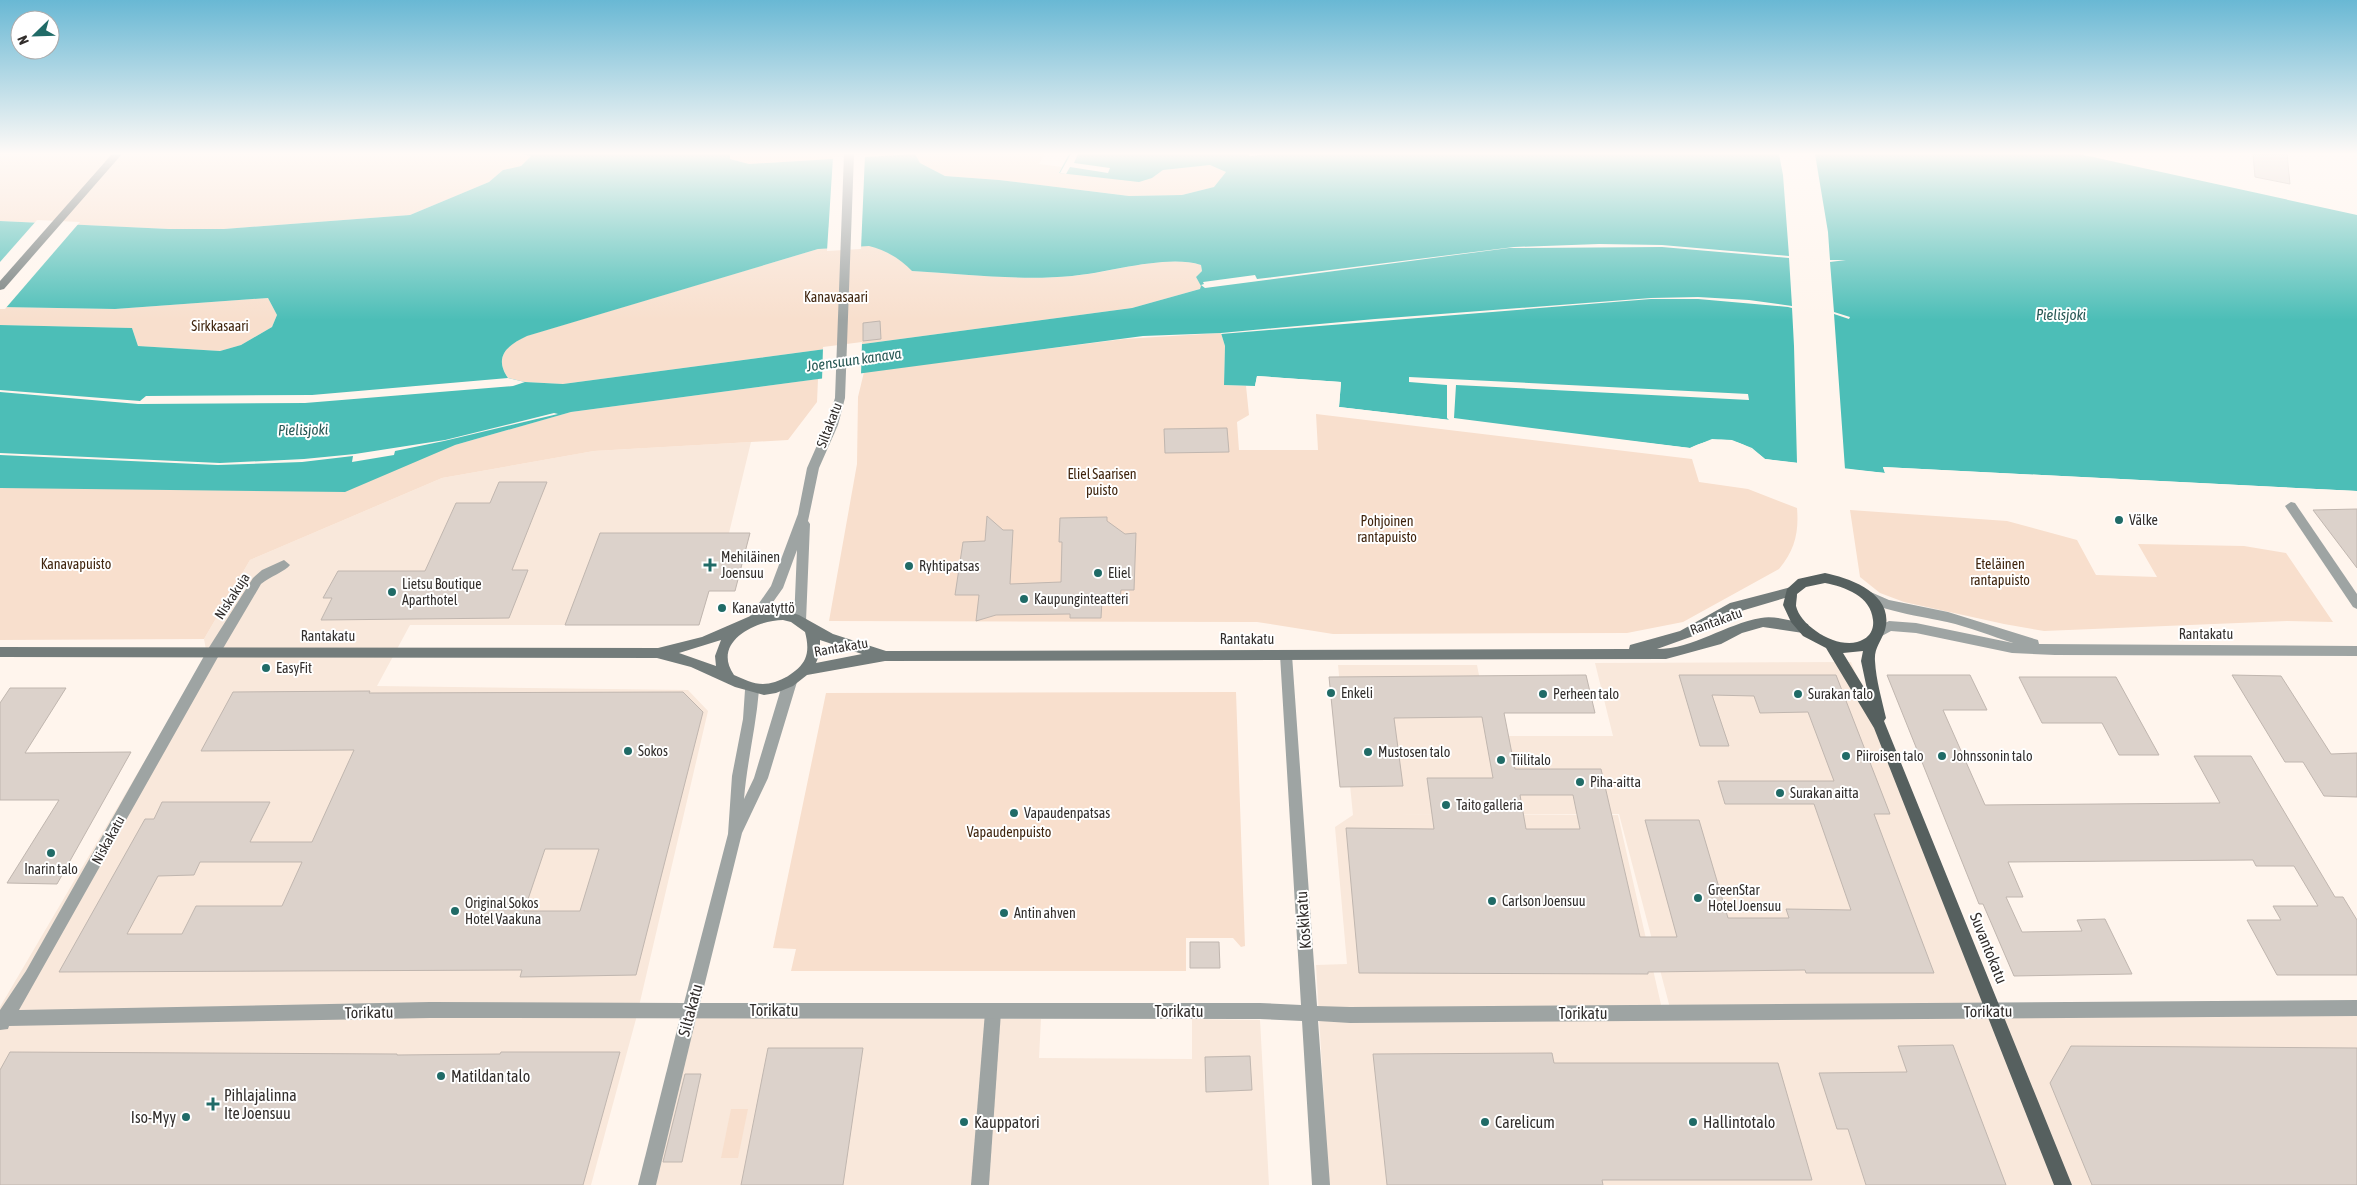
<svg xmlns="http://www.w3.org/2000/svg" width="2357" height="1185" viewBox="0 0 2357 1185" font-family="'Asap Condensed',sans-serif">
<rect width="100%" height="100%" fill="#fff5ed"/>
<g fill="#f9e8db">
<path d="M751,442L729,533H750L735,591H709L699,625H410L377,686L688,690L708,711L636,1019L591,1185H0V1007L207,655L204,639L250,560L442,478L594,451Z"/>
<path d="M1851,662L1990,1007L1793,1004L1670,1008L1619,814L1394,815H1618L1664,1018L2357,1013V1185H1329L1316,965L1347,964L1335,827L1353,815L1338,665H1477L1491,736H1613L1595,663Z"/>
<path d="M688,1018L1041,1019L1039,1058L1192,1059V1019L1260,1020L1269,1185H647Z"/>
</g>
<g fill="#f8dfcd">
<path d="M0,154H523L531,156L521,166L503,170L489,182L410,215L224,229H169L0,221Z"/>
<path d="M730,154H894L890,156L749,164L730,159Z"/>
<path d="M915,154H1045L1039,164L1062,167L1059,172L1152,178L1163,170L1210,165L1226,172L1215,187L1182,195L1129,196L999,180L945,176L920,163Z"/>
<path d="M868,243L904,261L912,271C966,274 1019,281 1073,276C1110,273 1166,254 1201,265L1202,271L1196,277L1202,287L1200,289L1132,308L563,384L525,382L508,378C493,356 508,345 526,336L818,249Z"/>
<path d="M268,298L277,315L272,327L241,345L220,351L138,346L132,328L0,325V307L115,309Z"/>
<path d="M1221,333L1225,346L1224,385L1246,386L1249,415L1237,422L1239,450H1318L1316,414L1692,459L1699,482L1748,489L1797,508C1799,532 1795,550 1779,569L1683,622L1627,633L1333,634L1257,622L829,621L857,464L858,397L864,372L1124,339Z"/>
<path d="M818,379L817,402L788,440L594,451L442,478L250,560L204,639L0,640V488L455,445L571,412Z"/>
<path d="M1850,510L2007,521L2077,540L2096,575L2157,577L2138,544L2244,546L2286,553L2333,622L2287,621L2044,631L2004,624L1904,602L1880,593L1860,577Z"/>
<path d="M1236,692L1245,946L1241,947L1233,938H1186V971H791L796,949L773,948L826,693Z"/>
<path d="M731,1109H748L738,1158H721Z"/>
</g>
<path fill="#4cbeb7" fill-rule="evenodd" d="M523,154H730V159L749,164L915,154L920,163L945,176L999,180L1129,196L1182,195L1214,187L1226,172L1210,165L1163,170L1152,178L1139,182L1059,173L1069,154H1248L1250,156L1269,154H2079L2357,215V491L1883,467L1885,473L1765,459C1740,438 1719,434 1690,448L1339,407L1341,382L1257,376L1255,386L1224,385L1225,346L1221,333L1143,336L571,412L455,445L345,492L0,488V325L132,328L138,346L220,351L241,345L272,327L277,315L268,298L115,309L0,307V221L169,229H224L410,215L489,182L503,170L521,166L531,156ZM869,246C885,250 901,259 912,271C966,274 1019,281 1072,276C1109,273 1166,254 1201,265L1202,271L1196,277L1201,286L1200,289L1132,308L563,384L525,382L508,378C493,356 508,345 527,336L818,249Z"/>
<g fill="#fff5ed">
<path d="M1071,154H1078L1074,163L1110,168L1108,173L1070,167L1066,174L1060,173Z"/>
<path d="M1779,154H1815L1828,232L1830,260H1846L1830,262L1834,312L1850,317L1849,319L1834,314L1845,469L1885,473L1883,467L2357,491V494L1886,470V476L1764,460L1751,449L1732,442L1713,441L1691,449L1337,408L1338,384L1259,378L1258,386H1255L1257,376L1341,382L1339,407L1449,420L1447,418V385L1409,382V377L1748,394L1749,400L1456,385L1454,418L1690,448L1712,439L1732,440L1752,448L1765,459L1797,463L1794,346L1792,308L1788,307L1698,299H1651L1221,334V333L1375,319L1651,298L1698,297L1749,300L1792,306L1789,258L1662,247L1509,248L1205,288L1201,285L1204,284L1203,282L1255,275L1257,279L1514,247L1599,244L1662,245L1789,256L1783,175Z"/>
<path d="M865,155L861,249L827,251L833,157Z"/>
<path d="M37,220L80,222L5,309H0V262Z"/>
<path d="M862,342L861,375L822,381L823,347Z"/>
<path d="M508,378L525,382L513,386L305,403L138,404L0,392V390L140,401L146,396L312,395Z"/>
<path d="M554,413L558,414L444,441L395,451L394,455L352,462L353,456L302,462L218,465L0,455V453L220,463L304,459L355,454L445,440Z"/>
</g>
<g fill="#dcd2cb" stroke="#c0b6af" fill-rule="evenodd">
<path d="M2253,154H2287L2290,184L2255,177Z"/>
<path d="M880,321L881,339L863,341V323Z"/>
<path d="M1227,428L1229,452L1165,453L1164,429Z"/>
<path d="M499,482H547L512,570H528L509,618L321,620L332,598H323L338,571H425L456,503H490Z"/>
<path d="M2357,509V568L2313,510Z"/>
<path d="M987,516L1003,530H1013L1010,584L1061,582L1062,542H1059L1060,518L1107,517V521L1125,534L1136,533L1134,590H1121L1120,597L1102,600L1101,618H1070V614L996,615L976,621L979,595H955L963,542L985,541Z"/>
<path d="M600,533H750L735,591H709L699,625H565Z"/>
<path d="M1586,675L1595,713H1504L1515,769H1601L1640,937H1677L1645,820H1699L1728,918H1789L1786,909L1851,910L1814,804H1725L1718,781H1834L1808,712L1760,713L1754,696L1712,695L1729,746H1700L1679,675H1836L1890,814H1874L1934,973H1806L1805,970L1648,972V974L1359,973L1346,828L1434,829L1427,778H1493L1482,717L1394,718L1403,786L1340,787L1329,677ZM1520,795H1573L1580,829H1526Z"/>
<path d="M1887,675H1970L1987,710H1943L1985,805L2220,803L2194,756H2251L2335,897H2343L2357,920V975H2277L2247,920H2281L2273,906H2318L2294,866H2256L2253,860L2008,862L2023,897H2006L2022,932L2082,931L2077,920L2105,919L2132,974L2014,976L1983,904H1979Z"/>
<path d="M2232,675L2281,676L2331,754L2357,753V797L2324,796L2303,762H2285Z"/>
<path d="M2019,677H2116L2159,755H2119L2102,723H2042Z"/>
<path d="M10,688H66L25,753L131,752L57,884L7,883L59,800H0V703Z"/>
<path d="M370,691L369,693L683,692L703,712L636,975L520,977L522,970L59,972L145,819H154L162,802H270L250,842H312L354,750L201,751L233,692ZM545,849H599L580,911H524ZM200,862H302L282,906H196L182,934H127L158,876L194,875Z"/>
<path d="M1190,942H1219L1220,968H1190Z"/>
<path d="M1953,1045L2006,1185H1866L1848,1129H1837L1819,1073L1907,1072L1898,1046Z"/>
<path d="M2071,1046L2357,1048V1185H2092L2050,1083Z"/>
<path d="M768,1048H863L843,1185H741Z"/>
<path d="M10,1052L397,1054V1055L500,1054L501,1052H620L583,1185H0V1070Z"/>
<path d="M1552,1053L1554,1063H1778L1812,1180H1602L1603,1185H1387L1373,1054Z"/>
<path d="M1250,1056L1252,1090L1206,1092L1205,1057Z"/>
<path d="M685,1074H701L682,1162H663Z"/>
</g>
<g fill="none" stroke-linecap="round" stroke-linejoin="round">
<g fill="#9ea4a3" fill-rule="evenodd">
<path d="M690,1002L696,1005L698,1010L656,1185H638L682,1010L684,1005Z"/>
<path d="M993,1004L999,1007L1001,1012L989,1185H971L985,1012L987,1007Z"/>
</g>
<g fill="#9ea4a3" fill-rule="evenodd">
<path d="M2291,502L2295,503L2357,594V609L2353,607L2287,509L2285,506Z"/>
<path d="M284,560L290,565C286,571 269,577 261,584L218,657L19,1010L430,1002L684,1003L728,834L732,776L743,719L745,690L747,686L752,685L757,686L759,690C756,727 747,762 744,799L754,778L783,682L785,678L790,677L795,678L797,682L768,778L742,833L700,1003H1260L1301,1005L1280,655L1281,651H1291L1292,655L1317,1006L1350,1007L2357,1000V1016L1350,1023L1318,1021L1330,1185H1312L1302,1021L1260,1019L430,1018L9,1026L8,1029L0,1030V1010L26,971L208,649L253,578L262,570Z"/>
</g>
<g fill="#9ea4a3" fill-rule="evenodd">
<path d="M844,154H854L845,398L838,425L819,468L808,521L810,524L806,621L804,625H796L794,621L797,550L783,588L758,623H750L748,619L771,586L798,514L807,468L826,425L835,398Z"/>
<path d="M1866,590L1889,600L1948,612L2038,640L2039,644L2357,646V656L2055,655L2012,653L1916,633L1891,631L1880,637L1875,636L1874,632L1875,628L1889,621L1916,623L2013,643C1991,636 1969,627 1947,622C1930,618 1867,609 1860,595L1862,592Z"/>
</g>
<g fill="#737c7b" fill-rule="evenodd">
<path d="M112,154H122L4,289L0,290V281Z"/>
<path d="M1791,587L1795,589L1797,592L1795,595L1731,614L1696,635L1657,649C1694,649 1725,624 1761,618C1773,615 1790,621 1803,623L1808,624L1809,628L1808,632L1803,633L1763,627L1742,633L1721,644L1666,659L885,661L807,675L793,686L776,693L764,695L735,687L691,667L657,658L0,657V647L658,648L702,637L755,614L783,610L799,615L833,634L886,651L1629,649L1630,645L1680,631L1730,603ZM783,620L791,622L805,632C807,640 809,650 805,659C799,672 778,684 763,684C753,684 743,679 734,675C711,642 756,620 783,620ZM721,640L715,656L716,666L679,653ZM820,640L862,654L816,663L820,653Z"/>
</g>
<path fill="#56605f" fill-rule="evenodd" d="M1825,573C1850,578 1895,594 1885,630C1881,642 1874,648 1875,661C1876,680 1882,700 1886,718L1884,721L2072,1185H2054L1874,728L1826,648L1803,636L1791,622L1783,605L1787,589L1798,579ZM1825,583C1845,587 1871,596 1873,620C1874,628 1871,635 1864,639C1843,653 1801,628 1796,606C1796,602 1797,598 1797,594L1806,587ZM1863,651L1861,661L1868,694L1843,653Z"/>
</g>
<linearGradient id="sky" x2="0" y2="1"><stop stop-color="#69b8d4"/><stop offset="0.48" stop-color="#fffaf7"/><stop offset="1" stop-color="#fffaf7" stop-opacity="0"/></linearGradient>
<rect width="2357" height="320" fill="url(#sky)"/>
<g fill="#206b67" stroke="#fff" stroke-width="2">
<circle cx="2119" cy="520" r="5"/>
<path d="M707.5 557.5h5v5h5v5h-5v5h-5v-5h-5v-5h5z"/>
<circle cx="909" cy="566" r="5"/>
<circle cx="1098" cy="573" r="5"/>
<circle cx="392" cy="592" r="5"/>
<circle cx="1024" cy="599" r="5"/>
<circle cx="722" cy="608" r="5"/>
<circle cx="266" cy="668" r="5"/>
<circle cx="1331" cy="693" r="5"/>
<circle cx="1543" cy="694" r="5"/>
<circle cx="1798" cy="694" r="5"/>
<circle cx="628" cy="751" r="5"/>
<circle cx="1368" cy="752" r="5"/>
<circle cx="1846" cy="756" r="5"/>
<circle cx="1942" cy="756" r="5"/>
<circle cx="1501" cy="760" r="5"/>
<circle cx="1580" cy="782" r="5"/>
<circle cx="1780" cy="793" r="5"/>
<circle cx="1446" cy="805" r="5"/>
<circle cx="1014" cy="813" r="5"/>
<circle cx="51" cy="853" r="5"/>
<circle cx="1698" cy="898" r="5"/>
<circle cx="1492" cy="901" r="5"/>
<circle cx="455" cy="911" r="5"/>
<circle cx="1004" cy="913" r="5"/>
<circle cx="441" cy="1076" r="5"/>
<path d="M210.5 1096.5h5v5h5v5h-5v5h-5v-5h-5v-5h5z"/>
<circle cx="186" cy="1117" r="5"/>
<circle cx="964" cy="1122" r="5"/>
<circle cx="1485" cy="1122" r="5"/>
<circle cx="1693" cy="1122" r="5"/>
</g>
<g text-anchor="middle" stroke-width="4" stroke-linejoin="round" paint-order="stroke">
<g font-size="14" fill="#40250e" stroke="#fff">
<text x="836" y="302">Kanavasaari</text>
<text x="220" y="331">Sirkkasaari</text>
<text x="1102" y="479">Eliel Saarisen<tspan x="1102" dy="16">puisto</tspan></text>
<text x="1387" y="526">Pohjoinen<tspan x="1387" dy="16">rantapuisto</tspan></text>
<text x="76" y="569">Kanavapuisto</text>
<text x="2000" y="569">Eteläinen<tspan x="2000" dy="16">rantapuisto</tspan></text>
<text x="1009" y="837">Vapaudenpuisto</text>
</g>
<g font-size="14" fill="#322e2c" stroke="#fff">
<text transform="translate(829 425) rotate(-69)" y="5">Siltakatu</text>
<text transform="translate(232 596) rotate(-57)" y="5">Niskakuja</text>
<text transform="translate(1716 621) rotate(-20)" y="5">Rantakatu</text>
<text x="2206" y="639">Rantakatu</text>
<text x="328" y="641">Rantakatu</text>
<text x="1247" y="644">Rantakatu</text>
<text transform="translate(841 647) rotate(-10)" y="5">Rantakatu</text>
<text transform="translate(108 840) rotate(-61)" y="5">Niskakatu</text>
</g>
<g font-size="14" fill="#322e2c" stroke="#fff" text-anchor="start">
<text x="2129" y="525">Välke</text>
<text x="721" y="562">Mehiläinen<tspan x="721" dy="16">Joensuu</tspan></text>
<text x="919" y="571">Ryhtipatsas</text>
<text x="1108" y="578">Eliel</text>
<text x="402" y="589">Lietsu Boutique<tspan x="402" dy="16">Aparthotel</tspan></text>
<text x="1034" y="604">Kaupunginteatteri</text>
<text x="732" y="613">Kanavatyttö</text>
<text x="276" y="673">EasyFit</text>
<text x="1341" y="698">Enkeli</text>
<text x="1553" y="699">Perheen talo</text>
<text x="1808" y="699">Surakan talo</text>
<text x="638" y="756">Sokos</text>
<text x="1378" y="757">Mustosen talo</text>
<text x="1856" y="761">Piiroisen talo</text>
<text x="1952" y="761">Johnssonin talo</text>
<text x="1511" y="765">Tiilitalo</text>
<text x="1590" y="787">Piha-aitta</text>
<text x="1790" y="798">Surakan aitta</text>
<text x="1456" y="810">Taito galleria</text>
<text x="1024" y="818">Vapaudenpatsas</text>
<text x="51" y="874" text-anchor="middle">Inarin talo</text>
<text x="1708" y="895">GreenStar<tspan x="1708" dy="16">Hotel Joensuu</tspan></text>
<text x="1502" y="906">Carlson Joensuu</text>
<text x="465" y="908">Original Sokos<tspan x="465" dy="16">Hotel Vaakuna</tspan></text>
<text x="1014" y="918">Antin ahven</text>
</g>
<g font-size="15" font-style="italic" fill="#295956" stroke="#fff">
<text x="2061" y="320">Pielisjoki</text>
<text transform="translate(854 360) rotate(-8)" y="5">Joensuun kanava</text>
<text transform="translate(303 430) rotate(-1)" y="5">Pielisjoki</text>
</g>
<g font-size="16" fill="#322e2c" stroke="#fff">
<text transform="translate(1303 920) rotate(-94)" y="6">Koskikatu</text>
<text transform="translate(1989 948) rotate(68)" y="6">Suvantokatu</text>
<text transform="translate(690 1010) rotate(-75)" y="6">Siltakatu</text>
<text x="774" y="1016">Torikatu</text>
<text x="1179" y="1017">Torikatu</text>
<text transform="translate(1988 1011) rotate(-1)" y="6">Torikatu</text>
<text transform="translate(369 1012) rotate(-1)" y="6">Torikatu</text>
<text x="1583" y="1019">Torikatu</text>
</g>
<g font-size="16" fill="#322e2c" stroke="#fff" text-anchor="start">
<text x="451" y="1082">Matildan talo</text>
<text x="224" y="1101">Pihlajalinna<tspan x="224" dy="18">Ite Joensuu</tspan></text>
<text x="176" y="1123" text-anchor="end">Iso-Myy</text>
<text x="974" y="1128">Kauppatori</text>
<text x="1495" y="1128">Carelicum</text>
<text x="1703" y="1128">Hallintotalo</text>
</g>
</g>
<g transform="translate(35 35) rotate(247)"><circle r="24" fill="#ffffff" stroke="#adabab"/>
<path d="M0-4L9 19L0 12L-9 19Z" fill="#206b67"/>
<text y="-8" font-size="14" font-weight="bold" text-anchor="middle" fill="#322e2c">N</text>
</g>
</svg>
